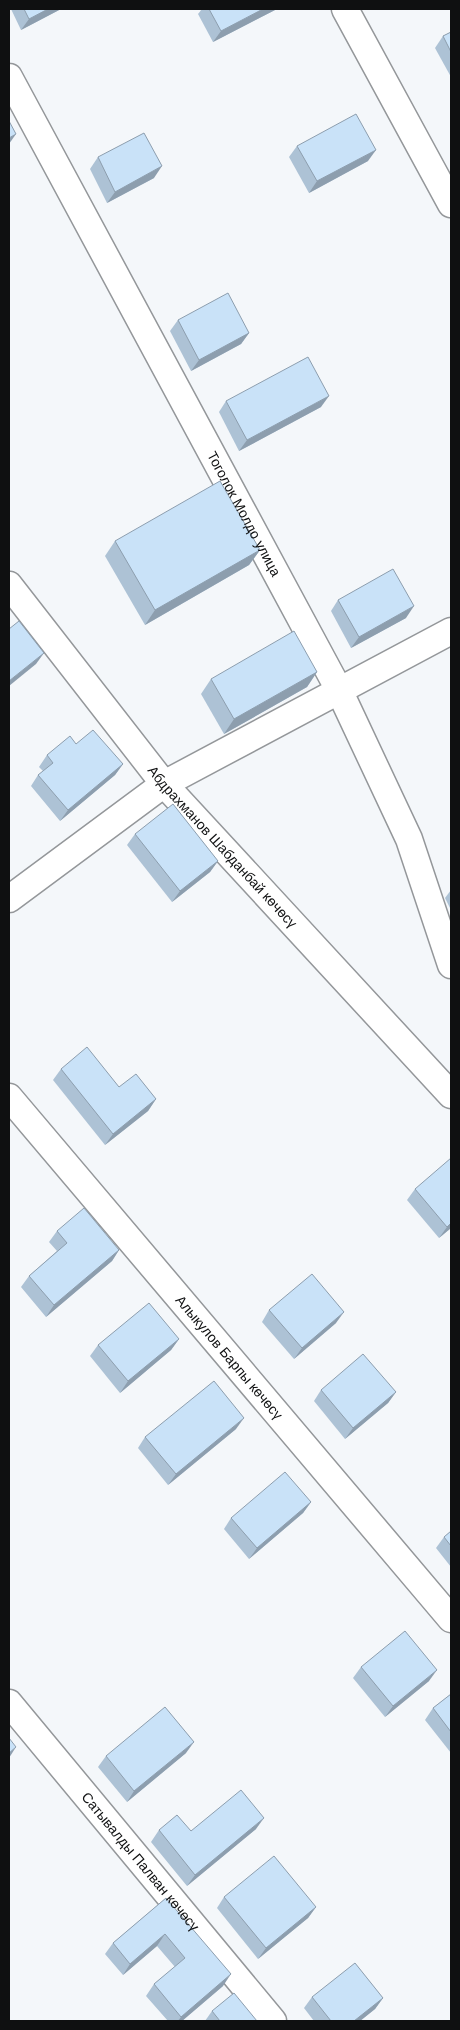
<svg xmlns="http://www.w3.org/2000/svg" width="460" height="2030" viewBox="0 0 460 2030" font-family="Arial,sans-serif">
<rect width="100%" height="100%" fill="#f4f7fa"/>
<g fill="none" stroke-linecap="round" stroke-linejoin="round">
<defs>
<g id="street">
<path d="M345,9L451,204"/>
<path id="s1" d="M9,77L339,690L409,839L451,965"/>
<path id="s2" d="M9,585L164,784L451,1095"/>
<path d="M9,899L164,784L451,631"/>
<path id="s3" d="M9,1097L451,1619"/>
<path id="s4" d="M9,1703L273,2021"/>
</g>
</defs>
<use href="#street" stroke="#94979a" stroke-width="29"/>
<use href="#street" stroke="#fff" stroke-width="26"/>
</g>
<g fill="#adc2d5">
<path d="M11,9H61L21,30Z"/>
<path d="M202,9H277L213,42L198,14Z"/>
<path d="M451,32V77L435,48L443,36Z"/>
<path d="M297,146L368,161L309,193L289,157Z"/>
<path d="M98,157L154,178L107,203L90,169Z"/>
<path d="M178,320L249,333L241,344L191,371L170,331Z"/>
<path d="M226,401L321,407L239,451L219,412Z"/>
<path d="M115,541L260,550L249,565L145,625L105,556Z"/>
<path d="M338,600L406,618L351,648L331,611Z"/>
<path d="M317,672L307,687L224,734L201,694L211,679Z"/>
<path d="M76,744L123,764L115,775L60,821L31,786L38,775L43,771L39,767L47,755Z"/>
<path d="M135,834L218,861L210,872L172,902L127,845Z"/>
<path d="M451,890V910L445,898Z"/>
<path d="M61,1069L119,1087L156,1099L148,1111L105,1145L53,1080Z"/>
<path d="M415,1189L451,1228L439,1238L407,1200Z"/>
<path d="M57,1231L119,1250L112,1261L46,1317L21,1287L29,1276L57,1251L49,1242Z"/>
<path d="M269,1310L336,1323L294,1359L262,1322Z"/>
<path d="M179,1339L171,1350L120,1393L90,1356L98,1345Z"/>
<path d="M321,1390L396,1392L388,1403L345,1439L314,1401Z"/>
<path d="M236,1429L168,1485L138,1448L145,1437Z"/>
<path d="M311,1502L303,1513L249,1559L224,1529L231,1518Z"/>
<path d="M451,1531V1567L436,1548L444,1537Z"/>
<path d="M361,1667L429,1681L385,1717L353,1678Z"/>
<path d="M451,1694V1753L425,1720L433,1708Z"/>
<path d="M186,1753L127,1802L98,1767L106,1756Z"/>
<path d="M256,1829L187,1886L151,1842L159,1830L191,1831Z"/>
<path d="M224,1897L316,1907L308,1918L258,1959L217,1908Z"/>
<path d="M166,1898L223,1986L182,2021H168L146,1996L154,1984L175,1967L157,1946L123,1975L105,1954L113,1943Z"/>
<path d="M312,1997L383,1998L375,2009L360,2021H314L304,2008Z"/>
<path d="M212,2011L257,2021H205Z"/>
</g>
<g fill="#8d9eae">
<path d="M48,9H61L21,30L29,19Z"/>
<path d="M263,9H277L213,42L221,31Z"/>
<path d="M16,134L9,144V138Z"/>
<path d="M376,150L368,161L309,193L317,181Z"/>
<path d="M162,166L154,178L107,203L115,192Z"/>
<path d="M249,333L241,344L191,371L199,360Z"/>
<path d="M329,396L321,407L239,451L247,440Z"/>
<path d="M260,550L249,565L145,625L155,610Z"/>
<path d="M414,606L406,618L351,648L359,637Z"/>
<path d="M44,653L36,664L9,686V681Z"/>
<path d="M317,672L307,687L224,734L234,719Z"/>
<path d="M123,764L115,775L60,821L68,810Z"/>
<path d="M218,861L210,872L172,902L180,891Z"/>
<path d="M156,1099L148,1111L105,1145L113,1134Z"/>
<path d="M451,1223V1228L439,1238L447,1227Z"/>
<path d="M119,1250L112,1261L46,1317L54,1305Z"/>
<path d="M344,1312L336,1323L294,1359L302,1348Z"/>
<path d="M179,1339L171,1350L120,1393L128,1381Z"/>
<path d="M396,1392L388,1403L345,1439L353,1428Z"/>
<path d="M244,1418L236,1429L168,1485L176,1474Z"/>
<path d="M311,1502L303,1513L249,1559L257,1548Z"/>
<path d="M437,1670L429,1681L385,1717L393,1706Z"/>
<path d="M194,1742L186,1753L127,1802L134,1791Z"/>
<path d="M16,1747L9,1758V1753Z"/>
<path d="M264,1818L256,1829L187,1886L195,1875Z"/>
<path d="M316,1907L308,1918L258,1959L266,1948Z"/>
<path d="M165,1934L157,1946L123,1975L130,1964Z"/>
<path d="M231,1974L223,1986L182,2021H178L181,2017Z"/>
<path d="M383,1998L375,2009L360,2021H354Z"/>
</g>
<g fill="#c9e2f8" stroke="#8d9eae">
<path d="M24,9H48L29,19Z"/>
<path d="M209,9H263L221,31Z"/>
<path d="M451,32V52L443,36Z"/>
<path d="M356,114L376,150L317,181L297,146Z"/>
<path d="M9,121L16,134L9,138Z"/>
<path d="M144,133L162,166L115,192L98,157Z"/>
<path d="M228,293L249,333L199,360L178,320Z"/>
<path d="M308,357L329,396L247,440L226,401Z"/>
<path d="M220,481L260,550L155,610L115,541Z"/>
<path d="M393,569L414,606L359,637L338,600Z"/>
<path d="M19,621L44,653L9,681V629Z"/>
<path d="M294,631L317,672L234,719L211,679Z"/>
<path d="M93,730L123,764L68,810L38,775L53,763L47,755L70,736L76,744Z"/>
<path d="M173,804L218,861L180,891L135,834Z"/>
<path d="M87,1047L119,1087L136,1074L156,1099L113,1134L61,1069Z"/>
<path d="M451,1158V1223L447,1227L415,1189Z"/>
<path d="M84,1208L119,1250L54,1305L29,1276L67,1243L57,1231Z"/>
<path d="M312,1274L344,1312L302,1348L269,1310Z"/>
<path d="M149,1303L179,1339L128,1381L98,1345Z"/>
<path d="M363,1354L396,1392L353,1428L321,1390Z"/>
<path d="M214,1381L244,1418L176,1474L145,1437Z"/>
<path d="M285,1472L311,1502L257,1548L231,1518Z"/>
<path d="M451,1531V1546L444,1537Z"/>
<path d="M405,1631L437,1670L393,1706L361,1667Z"/>
<path d="M451,1694V1732L433,1708Z"/>
<path d="M165,1707L194,1742L134,1791L106,1756Z"/>
<path d="M9,1738L16,1747L9,1753Z"/>
<path d="M241,1790L264,1818L195,1875L159,1830L177,1815L191,1831Z"/>
<path d="M274,1856L316,1907L266,1948L224,1897Z"/>
<path d="M166,1898L231,1974L181,2017L154,1984L185,1958L165,1934L130,1964L113,1943Z"/>
<path d="M355,1963L383,1998L354,2021H331L312,1997Z"/>
<path d="M234,1993L257,2021H220L212,2011Z"/>
</g>
<g text-anchor="middle" stroke-width="4.5" stroke-linejoin="round" paint-order="stroke">
<g font-size="14" fill="#0f1011" stroke="#fff">
<text dy="5" stroke="none"><textPath href="#s1" startOffset="496">Тоголок Молдо улица</textPath></text>
<text dy="5" stroke="none"><textPath href="#s2" startOffset="338">Абдрахманов Шабданбай көчөсү</textPath></text>
<text dy="5" stroke="none"><textPath href="#s3" startOffset="341">Алыкулов Барпы көчөсү</textPath></text>
<text dy="5" stroke="none"><textPath href="#s4" startOffset="206">Сатывалды Палван көчөсү</textPath></text>
</g>
</g>
<rect width="460" height="2030" fill="none" stroke="#0f1011" stroke-width="20"/>
</svg>
